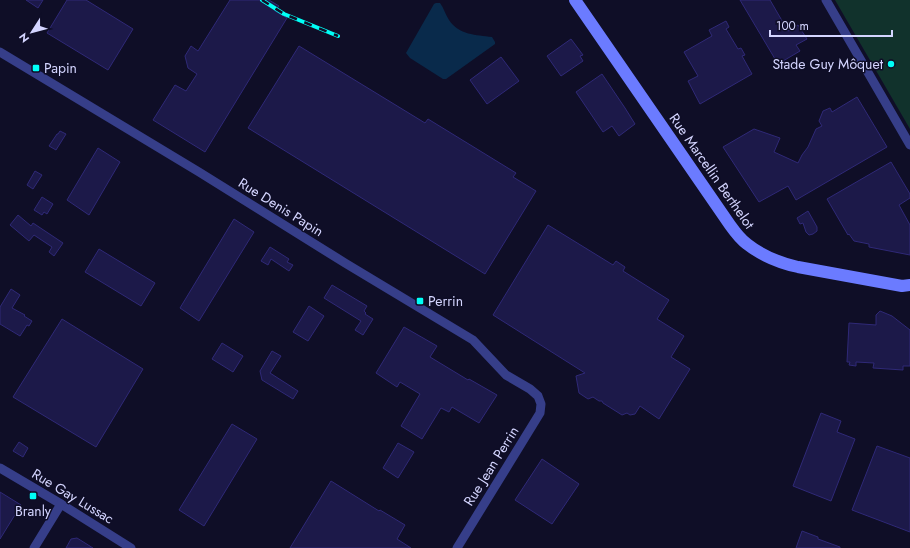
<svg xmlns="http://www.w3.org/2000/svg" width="910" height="548" viewBox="0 0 910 548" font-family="Jost,sans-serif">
<rect width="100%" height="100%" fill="#0f0e27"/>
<path fill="#11322c" d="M835,0H910V129Z"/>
<path fill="#092a4b" d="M436,3H440C444,8 445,14 449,20C459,35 476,35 492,37L495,42V44L446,79H443L410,58L406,53L434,4Z"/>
<g fill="#1c1949" stroke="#2f2977">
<path d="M26,0H43L38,8Z"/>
<path d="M67,0H86L133,29L108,70L47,33Z"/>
<path d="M230,0H269L279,6L275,11L287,18L205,152L153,120L175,85L186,91L197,74L188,68L185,56L191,46L198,51Z"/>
<path d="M740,0H770L788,31L798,25L807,39L796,45L800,51L778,64Z"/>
<path d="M726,21L729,27L726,29L738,49L741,48L745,55L742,56L752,74L700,104L688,81L698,76L684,52L712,36L709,30Z"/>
<path d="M571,39L583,55L580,56L583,61L561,76L547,56Z"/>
<path d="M299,46L425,123L428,119L516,173L513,177L536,191L485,274L248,128Z"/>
<path d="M501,57L519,81L487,104L470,80Z"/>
<path d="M602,74L625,108L635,124L619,136L612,126L603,132L576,92Z"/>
<path d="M857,97L887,147L796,200L788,186L759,202L723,147L754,129L780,138L774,152L798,163L802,155L808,147L816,129L822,126L819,121L823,111L830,108L832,112Z"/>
<path d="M60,131L66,134L56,150L49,146L57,134H58Z"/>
<path d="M98,148L120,162L89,215L67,200Z"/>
<path d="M891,162L910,194V198L899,205L910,225V255L869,247V244L854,241L849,234L848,235L827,199Z"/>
<path d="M35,171L42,175L33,189L27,185Z"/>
<path d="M42,197L53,204L47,214L44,212L42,215L34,210Z"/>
<path d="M808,211L817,227V231L813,234L809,235L806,232L803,223L800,224L797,218Z"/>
<path d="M18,215L31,226L33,223L63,243L54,256L49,252L52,247L34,235L29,241L10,225Z"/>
<path d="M234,219L254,232L199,321L180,308Z"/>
<path d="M548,225L613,265L616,261L625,267L623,271L669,300L657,319L684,336L671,357L690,369L659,419L640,406L635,414L630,415L627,413L622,415L603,403L602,401H599L593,397L588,399L579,393L576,376L585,373L493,315Z"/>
<path d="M270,247L289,259L287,262L293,265L289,271L271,259L268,265L261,261Z"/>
<path d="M99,249L155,283L141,306L85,272Z"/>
<path d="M332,285L367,306L364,311L366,313L365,314L373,319L363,335L355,330L361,321L324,298Z"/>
<path d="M11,289L20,295L12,308L25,315L24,316L32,321L29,326L27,325L20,336L0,324V307Z"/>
<path d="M309,306L324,316L308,341L293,332Z"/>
<path d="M880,311L892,316L910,330V366H903V370L873,368L874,363L856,362V366L849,365L850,362H847L849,323L876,325V315Z"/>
<path d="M62,319L143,369L96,447L13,397Z"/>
<path d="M404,327L437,346L430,357L468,380L469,379L497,395L479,423L452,407L449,412L441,408L422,439L401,426L420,394L400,382L397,387L376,373Z"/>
<path d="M222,343L243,356L233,372L212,359Z"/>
<path d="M272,351L281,356L270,373L298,391L293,399L262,380L260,371Z"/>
<path d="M821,413L841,421L837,432L855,439L831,501L793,486Z"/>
<path d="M232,424L257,439L204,526L179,510Z"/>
<path d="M19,442L28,448L23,457L13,451Z"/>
<path d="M398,443L414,452L398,478L383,468Z"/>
<path d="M877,446L910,458V532L852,510Z"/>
<path d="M542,459L579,484L552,524L515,500Z"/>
<path d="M331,481L379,511L380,510L405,525L397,539L411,548H290Z"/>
<path d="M0,492L21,505L0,539Z"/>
<path d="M802,531L818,537V539L840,547V548H796Z"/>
<path d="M77,538L93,548H66L71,539Z"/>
</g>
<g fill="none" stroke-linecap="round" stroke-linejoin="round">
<g stroke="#363e89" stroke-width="9">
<path d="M826,0L910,145"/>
<path d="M0,52L199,172L345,263L473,340L506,375L530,389L538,396L541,404L540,413L457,548"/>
<path d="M0,468L61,504L131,548"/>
<path d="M34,548L61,504"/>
</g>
<path stroke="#6b7bff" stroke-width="12" d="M575,0L730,225C735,232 740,239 747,244C761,255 780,263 798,267L902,286L910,285"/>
<defs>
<path id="rail" d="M262,0L284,14L338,36"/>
</defs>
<use href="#rail" stroke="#00fff7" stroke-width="4"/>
<use href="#rail" stroke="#0f0e27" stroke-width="2.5" stroke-dasharray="8" stroke-linecap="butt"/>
</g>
<g fill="#00fff7" stroke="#0f0e27" stroke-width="1.5">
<circle cx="891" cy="64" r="4"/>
<rect x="32" y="64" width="8" height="8" rx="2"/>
<rect x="416" y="297" width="8" height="8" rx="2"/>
<rect x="29" y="492" width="8" height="8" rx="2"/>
</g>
<g text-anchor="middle" stroke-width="3" stroke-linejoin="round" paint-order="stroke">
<g font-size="14" fill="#d4d5ff" stroke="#0f0e27" text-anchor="start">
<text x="883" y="69" text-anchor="end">Stade Guy Môquet</text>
<text x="44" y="73">Papin</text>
<text x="428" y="306">Perrin</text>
<text x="33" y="516" text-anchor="middle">Branly</text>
</g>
<g font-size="14" fill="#d4d5ff" stroke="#0f0e27">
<text transform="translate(712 171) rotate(55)" y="5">Rue Marcellin Berthelot</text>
<text transform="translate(281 207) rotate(32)" y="5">Rue Denis Papin</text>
<text transform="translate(491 466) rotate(-58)" y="5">Rue Jean Perrin</text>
<text transform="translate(73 496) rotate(31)" y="5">Rue Gay Lussac</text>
</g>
</g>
<g transform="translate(32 32) rotate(234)" stroke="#0f0e27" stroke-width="3" paint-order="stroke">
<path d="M0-3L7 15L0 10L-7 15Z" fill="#d4d5ff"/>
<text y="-6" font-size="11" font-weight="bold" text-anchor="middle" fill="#d4d5ff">N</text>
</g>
<path d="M770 30v6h122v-6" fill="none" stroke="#d4d5ff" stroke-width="2"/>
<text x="776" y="30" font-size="12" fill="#d4d5ff" stroke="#0f0e27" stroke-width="3" paint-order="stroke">100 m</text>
</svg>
